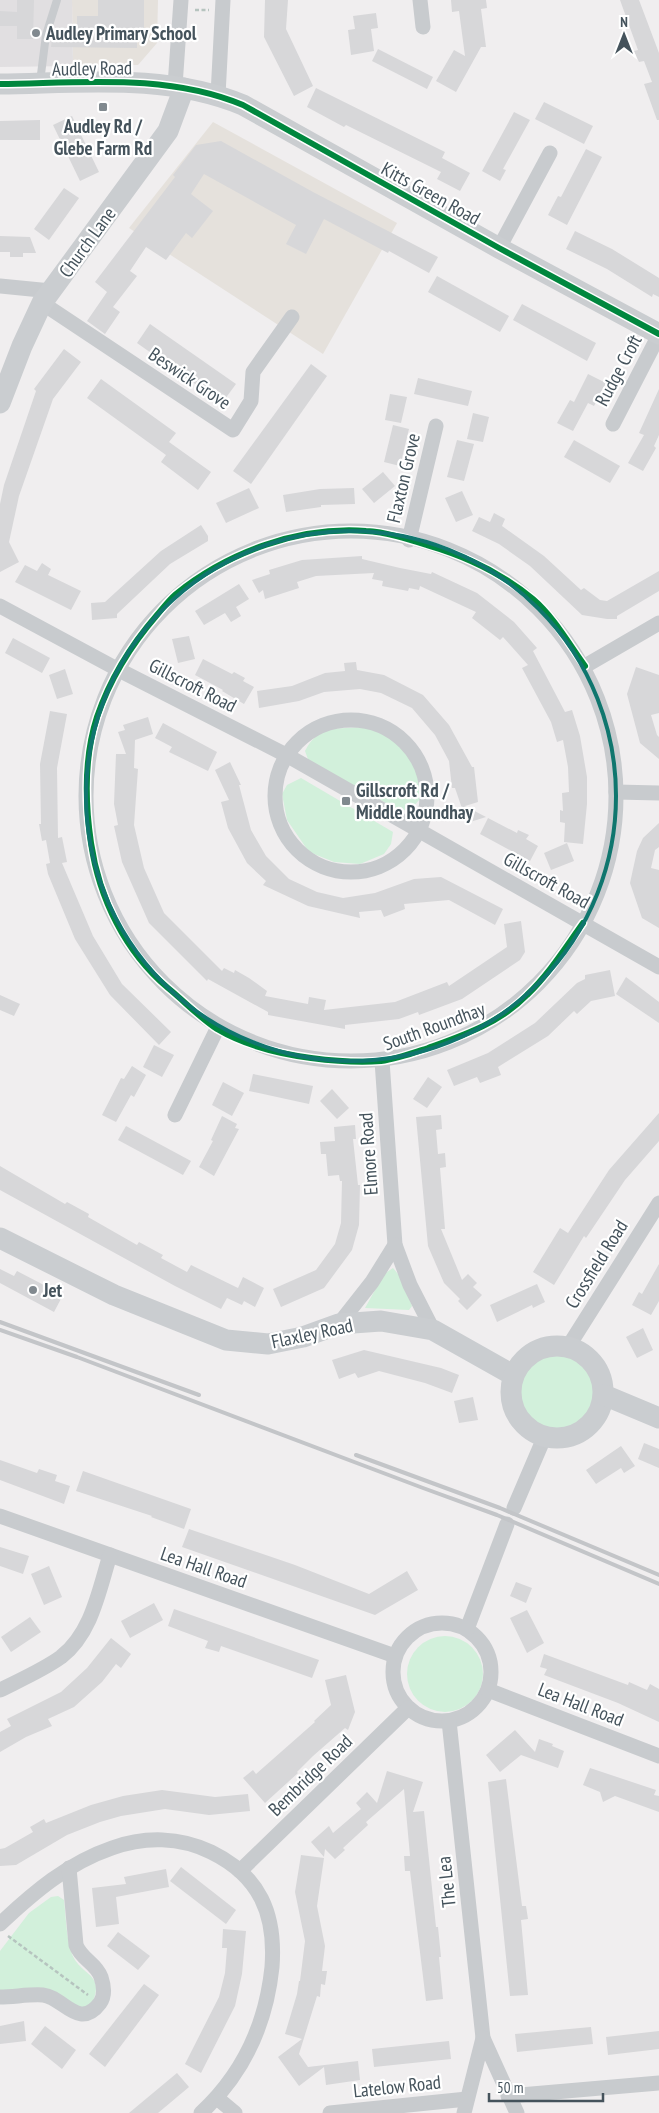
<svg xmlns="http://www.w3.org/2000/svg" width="659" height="2113" viewBox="0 0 659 2113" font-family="'PT Sans Narrow',sans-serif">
<rect width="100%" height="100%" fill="#f0eeef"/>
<g fill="#e5e1dc">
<path d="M72,0H158L157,43L138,65L73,66Z"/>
<path d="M213,122L397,223L323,354L129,228Z"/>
</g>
<path fill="#e1dfe1" d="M0,0H72L73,66L0,67Z"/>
<g fill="#d2f0db">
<path d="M363,727L389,734L407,751L420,772V799L412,808L401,811L309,762L305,751C318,725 338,729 363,727Z"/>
<path d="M301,778L393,832L391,844L384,854L360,864L334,862L309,852L287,820L282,794L287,785Z"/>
<path d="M393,1268L403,1280L412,1306L409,1310L365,1308L384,1274Z"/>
<circle cx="557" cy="1392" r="37"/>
<circle cx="445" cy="1674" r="38"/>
<path d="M58,1896L64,1900C66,1916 66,1935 71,1951C79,1978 109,1971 90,2008H80L0,1991V1951L29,1913L51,1897Z"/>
</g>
<g fill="#d7d7d9">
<path d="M17,0H34L33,39H17V26H0V11L17,12Z"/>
<path d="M98,0H144V35H137V48L51,47L53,30H77V16H98Z"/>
<path d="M265,0H288L286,29L313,86L294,96L264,37Z"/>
<path d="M451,0H486L487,8L481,9L486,47H481L456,92L436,81L454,50L465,56L459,11L452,12Z"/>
<path d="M620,0H639L659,53V120H657L644,84L652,82L644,61L639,62L634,51L638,50Z"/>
<path d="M376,13L378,28L371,29L374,51L351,55L348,30L355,29L353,16Z"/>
<path d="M378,49L433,77L427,89L372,61Z"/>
<path d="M316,88L445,152L442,158L470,173L460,191L437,179L441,172L346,125L344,127L307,107Z"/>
<path d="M544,102L593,126L584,144L535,119Z"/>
<path d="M514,112L530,120L503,169L506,170L500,181L482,171Z"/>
<path d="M72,116L99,172L80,181L53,125Z"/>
<path d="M40,120V140H0V121Z"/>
<path d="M221,141L313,192L438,257L429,273L389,251L388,253L324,219L306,254L286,244L296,225L204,174L191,194L213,211L192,238L186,233L166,260L146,247L130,271L137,276L113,307L120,312L105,334L87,321L107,292L95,282L175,177L173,175L196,145Z"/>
<path d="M586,149L602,157L567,225L548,215L558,196L561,197Z"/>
<path d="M64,188L79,198L49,240L34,229Z"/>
<path d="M575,231L612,249L659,278V297L653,294L652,297L607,269L566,249Z"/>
<path d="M0,236L30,237L36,253H23V257H10V252H0Z"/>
<path d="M437,276L509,316L500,332L428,292Z"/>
<path d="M522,304L596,343L587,361L513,320Z"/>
<path d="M150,324L236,384L222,403L137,343Z"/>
<path d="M64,349L81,362L53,399L19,496L9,542L19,562L0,572V504L4,485L36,391L34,389Z"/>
<path d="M311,364L327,376L251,484L233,471Z"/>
<path d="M588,374L606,383L594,406L588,403L573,431L557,423L570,400L574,402Z"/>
<path d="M418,378L472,391L468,406L414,394Z"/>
<path d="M101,379L176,433L169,442L211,472L198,490L161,462L166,455L87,398Z"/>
<path d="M659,389V435L654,446L656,448L643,471L628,463L644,435L639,433Z"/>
<path d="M390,394L407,397L401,423L385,420Z"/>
<path d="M473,413L489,417L483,442L467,439Z"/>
<path d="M393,425L409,429L400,466L384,462Z"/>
<path d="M457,440L474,444L464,481L447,477Z"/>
<path d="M574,440L620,466L610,483L564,457Z"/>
<path d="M383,472L395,486L374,503L362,489Z"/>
<path d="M249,488L259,508L226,523L216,503Z"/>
<path d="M354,488L355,504L321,505V507L286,512L283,495L320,489Z"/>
<path d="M462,491L473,515L456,522L445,498Z"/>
<path d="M494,513L505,519L502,526L544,556L581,590L584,588L600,600L607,601L659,571V591L617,616V619H607L582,615L530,566L499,544L472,531L479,517L490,522Z"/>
<path d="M201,525L208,536V541L170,564L117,614V618L92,620L91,603L105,602L161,551Z"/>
<path d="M362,556V559L400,568L431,574L432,572L477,593L514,622L537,648L533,651L565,712L572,710L580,736L587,777V804L583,844L564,842L565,823L560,822V810L563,811L562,793L569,792L568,767L563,740L557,742L551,722L522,668L528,665L503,637L500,640L472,618L476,612L420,586L419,590L409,588L408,591L382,586L383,581L372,579L374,573L316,576L297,582L299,588L265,599L263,590L259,593L252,580L270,574L269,570L302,560Z"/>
<path d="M42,563L51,569L48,575L81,591L71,610L15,582L25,565L37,571Z"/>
<path d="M239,584L249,599L236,607L241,616L231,622L225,613L204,625L195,611Z"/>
<path d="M189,636L195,659L178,663L172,639Z"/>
<path d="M13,638L50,658L42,673L5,653Z"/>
<path d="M203,659L232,674L234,672L245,678L243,681L254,687L244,704L222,691L223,690L195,675Z"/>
<path d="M356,662L357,670L384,675L423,695L449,725L472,767H474L478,802L465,806L486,817L467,823L455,788H452L449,761L435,735L412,708L381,693L360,689L324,692L299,701L259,708L257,691L292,686L325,673L345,671L344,663Z"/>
<path d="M636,667L659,675V713L651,715L657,735L659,737V759L640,743L627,694Z"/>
<path d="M65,669L73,694L57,699L49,675Z"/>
<path d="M50,711L67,714L57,768L58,838L62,837L67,862L62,863L93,936L122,984L171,1032L159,1045L110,995L75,939L48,874L46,864L50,863L46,840L42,841L39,824H41L40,764Z"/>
<path d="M148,717L153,734L135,740L134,768L138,769L134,825L144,868L164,913L222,971L224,968L234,973L235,970L249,978L267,991L265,996L308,1004L309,997L326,1000L324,1010L395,1002L447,982L449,986L507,947L504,924L521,921L525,952L520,960L462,999L419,1015L418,1012L399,1019L345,1025V1029L268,1015V1012L208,979L207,981L149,923L122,862L114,826L118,825L114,804L116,754H126L118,732L125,730L123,725Z"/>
<path d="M163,723L217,752L208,771L169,752L172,747L155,738Z"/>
<path d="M230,762L241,785H239L251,830L266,856L289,879L317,892L343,898L375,893L414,879L441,877L503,909L495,925L449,900L404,904L405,909L384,917L381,910L359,912L360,918L308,906L263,885L266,881L247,863L228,828L221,802L229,800L215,770Z"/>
<path d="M488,818L517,833L518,830L529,835L526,839L538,846L530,861L480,834Z"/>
<path d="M659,823V847L655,850L651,868L659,870V928L642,918L630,883L637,851L643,838Z"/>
<path d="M567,843L574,861L551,870L544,853Z"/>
<path d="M610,970L615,996L591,1001L577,1014L574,1011L548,1036L498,1067L501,1075L480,1083L477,1077L454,1086L447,1070L488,1053L535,1023L577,983L585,979V975Z"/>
<path d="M626,977L659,1002V1023L616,994Z"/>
<path d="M0,995L20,1004L14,1016L0,1010Z"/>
<path d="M154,1045L174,1055L162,1077L143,1067Z"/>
<path d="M132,1066L146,1075L134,1097L131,1095L116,1122L102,1115L121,1078L124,1079Z"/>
<path d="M253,1074L313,1086L309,1104L249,1091Z"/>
<path d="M428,1077L442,1087L427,1108L413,1099Z"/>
<path d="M223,1082L244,1093L232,1116L212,1105Z"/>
<path d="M332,1089L349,1108L337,1119L320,1101Z"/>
<path d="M659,1113V1141L625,1180L586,1238L584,1236L554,1285L533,1272L560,1228L568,1233L609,1170Z"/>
<path d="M441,1115L442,1129L436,1130L438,1154L445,1153L446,1167L440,1168L445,1229H441L462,1280L468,1274L477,1283L473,1287L482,1295L467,1310L458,1301L460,1299L444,1283L428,1246L416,1117Z"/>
<path d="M222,1116L237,1124L235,1128L239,1129L214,1176L199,1167L213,1141L211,1140Z"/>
<path d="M355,1125L356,1139H353L358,1185H360L359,1225L352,1250L324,1288L281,1307L273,1289L316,1270L335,1244L341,1223L342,1181H340L339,1175L328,1176L326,1154H321L320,1142L335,1141L334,1127Z"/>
<path d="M126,1126L191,1161L183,1175L118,1140Z"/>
<path d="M0,1166L65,1204L67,1202L89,1214L88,1217L137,1245L139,1242L163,1255L161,1258L187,1272L191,1265L238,1288L243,1277L264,1288L255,1307L244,1301L242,1305L227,1298L221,1309L175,1286L0,1190Z"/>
<path d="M659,1264V1301L651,1315L632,1305L639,1292L642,1294Z"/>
<path d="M0,1269L14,1276L17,1271L63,1295L54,1312L0,1283Z"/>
<path d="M537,1284L545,1302L533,1308L532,1305L497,1322L490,1305Z"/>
<path d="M643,1328L653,1350L637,1358L626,1337Z"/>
<path d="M364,1350L441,1368L459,1375L452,1393L425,1383L379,1371L358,1378L355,1373L339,1379L332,1360Z"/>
<path d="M473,1397L478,1420L459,1423L454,1401Z"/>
<path d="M644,1443L659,1449V1468L638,1459Z"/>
<path d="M621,1446L635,1466L624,1473L621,1468L596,1484L586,1470Z"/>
<path d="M0,1460L37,1473L39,1469L57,1475L55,1481L70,1486L64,1504L0,1480Z"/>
<path d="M83,1471L191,1509L184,1529L151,1517L152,1516L76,1491Z"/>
<path d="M189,1529L295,1565L369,1594L407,1571L418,1590L375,1615L182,1547Z"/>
<path d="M0,1547L29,1556L23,1574L0,1566Z"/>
<path d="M49,1566L62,1597L44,1605L31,1574Z"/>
<path d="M516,1582L532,1588L526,1603L510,1596Z"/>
<path d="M154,1603L163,1620L130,1638L121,1621Z"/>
<path d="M174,1609L319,1660L312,1678L221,1646L219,1652L205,1648L208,1641L168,1626Z"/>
<path d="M527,1610L544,1643L527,1653L510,1618Z"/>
<path d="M30,1617L41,1632L11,1652L1,1637Z"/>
<path d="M111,1638L131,1654L121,1668L116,1664L102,1682L74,1707L48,1719L52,1726L26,1737L0,1752V1732L11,1726L7,1719L61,1692L87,1668Z"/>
<path d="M544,1654L628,1685L629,1682L647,1690L650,1684L659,1689V1722L618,1703L544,1675L547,1669L540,1667Z"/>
<path d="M346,1675L355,1712L348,1730L345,1728L313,1756L297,1772L298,1773L265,1803L243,1778L253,1770L256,1774L315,1722L314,1721L331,1705L325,1680Z"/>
<path d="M515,1730L535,1752L539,1739L553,1744L552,1746L564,1751L558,1768L521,1755L500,1772L486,1755Z"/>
<path d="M590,1768L656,1790L654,1795L659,1796V1812L615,1796L603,1802L600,1792L583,1785Z"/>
<path d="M387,1771L423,1782L413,1812L424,1811L436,1927H438L441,1957H439L443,1999L426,2001L410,1871H405L404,1856H410L404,1789L366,1822L368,1825L343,1848L345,1850L335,1859L325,1849L324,1857L311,1842L329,1826L333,1833L361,1809L356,1803L367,1792L377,1803Z"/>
<path d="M506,1779L522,1906H526L528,1919L521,1920L528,1995L510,1996L488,1782Z"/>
<path d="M162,1790L215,1797L248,1794L250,1811L209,1815L165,1809L121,1816L100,1822L67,1835L16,1865L0,1866V1849L5,1848L33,1832L30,1827L44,1819L46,1823L91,1805L123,1796Z"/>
<path d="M301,1855L324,1858L317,1906L325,1946L322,1971H327L325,1985L321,1984L320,1997L317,1996L299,2054L308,2067L358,2061L360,2080L326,2085L324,2067L299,2086L278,2057L302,2039L285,2034L297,1994L299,1981H300L305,1941L295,1892Z"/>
<path d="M181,1867L236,1910L226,1924L170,1881Z"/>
<path d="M166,1869L169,1887L116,1897L119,1924L96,1927L92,1888L126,1884L124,1877Z"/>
<path d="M223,1929L246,1931L242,1974L235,2006L201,2073L185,2064L219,1997L225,1973L227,1948H222Z"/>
<path d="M118,1932L150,1956L138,1970L107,1946Z"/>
<path d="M144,1984L159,1995L105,2067L89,2054Z"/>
<path d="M24,2021L26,2041L0,2044V2026Z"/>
<path d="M45,2026L76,2050L62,2069L31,2044Z"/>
<path d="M591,2027L593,2044L517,2052L515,2034Z"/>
<path d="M659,2031V2049L608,2055L606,2037Z"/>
<path d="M449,2041L451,2059L374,2067L372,2049Z"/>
<path d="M177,2073L189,2087L158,2113H129Z"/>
</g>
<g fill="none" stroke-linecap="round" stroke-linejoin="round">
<g stroke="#b6c4bf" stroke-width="2.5" stroke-dasharray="4 2.5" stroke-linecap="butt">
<path d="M195,10H209"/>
<path d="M8,1936L88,1995"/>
</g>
<path stroke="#c8cbce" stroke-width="8" d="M40,82L46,35L57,0"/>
<g stroke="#c8cbce" stroke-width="15">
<path d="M420,0L423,27"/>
<path d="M175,86L181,0"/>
<path d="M218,95L223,0"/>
<path d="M499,248L550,153"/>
<path d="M0,286L51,291"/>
<path d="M42,303L233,430L251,401L253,372L292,317"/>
<path d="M613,424L659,335"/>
<circle cx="351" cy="796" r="265"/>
<path d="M409,540L436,426"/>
<path d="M0,606L117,669L288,756L659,967"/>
<path d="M585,666L659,623"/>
<circle cx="351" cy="796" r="76"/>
<path d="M616,792L659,793"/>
<path d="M382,1061L395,1245L410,1285L433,1330"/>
<path d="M175,1115L217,1029"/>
<path d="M339,1324L372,1282L395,1245"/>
<path d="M568,1347L659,1203"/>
<path d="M514,1508L544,1438"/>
<path d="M0,1516L395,1656"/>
<circle cx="442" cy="1672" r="49"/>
<path d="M467,1629L507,1524"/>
<path d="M0,1690C20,1680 43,1670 61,1657C92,1633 99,1590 110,1555"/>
<path d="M488,1690L659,1756"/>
<path d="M449,1721L483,2038L517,2113"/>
<path d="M240,1871L408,1708"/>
<path d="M0,1924C34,1892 68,1863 112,1848C145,1836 180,1837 211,1852C260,1876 276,1914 272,1967C266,2025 244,2073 201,2113"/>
<path d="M0,1997C14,1997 29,1994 43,1995C63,1997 79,2031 100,2003C105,1996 104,1986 101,1977C96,1963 81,1959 76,1945L69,1868"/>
<path d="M508,2096L659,2083"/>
<path d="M217,2098L235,2113"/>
<path d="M330,2113L467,2099"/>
<path d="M464,2113L483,2038"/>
</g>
<g stroke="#cacdd0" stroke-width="21">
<path d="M0,84C81,83 166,73 243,105L499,248L659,334"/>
<path d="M0,403L22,346L42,303L168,131L184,88"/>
<path d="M0,1238L114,1295L226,1340L268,1344L303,1337L339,1324L381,1321L433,1330L513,1375"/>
<circle cx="557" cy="1392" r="46"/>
<path d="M604,1395L659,1418"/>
</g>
<g stroke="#c3c5c8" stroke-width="4">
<path d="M0,1322L199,1395"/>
<path d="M0,1330L77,1357L423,1488L497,1515L659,1584"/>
<path d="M356,1455L500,1508L659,1575"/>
</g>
<defs>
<g id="cycleway">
<path d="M0,84C81,83 166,73 243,105L499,248L659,334"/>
<path d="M583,923C565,948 549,974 527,995C500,1023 464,1035 428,1048C413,1053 397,1059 381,1061C358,1063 334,1061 311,1058C280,1054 244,1045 217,1029C200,1018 184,1001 168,988C125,952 99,898 91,843C85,802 84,757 97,717C110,679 131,645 157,615C163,608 169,600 176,594C228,552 299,526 366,531C386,532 408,539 427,545C465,556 503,574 533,599C554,617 569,644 585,666"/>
</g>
</defs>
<use href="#cycleway" stroke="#fff" stroke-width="9"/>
<use href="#cycleway" stroke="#00873e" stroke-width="6"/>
</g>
<path fill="none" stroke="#0f766e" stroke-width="4" stroke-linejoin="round" d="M86 796a265 265 0 1 1 530 0a265 265 0 1 1-530 0Z"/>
<g fill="#81898f" stroke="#fff" stroke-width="2">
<circle cx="36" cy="33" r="5"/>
<rect x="98" y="102" width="10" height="10" rx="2.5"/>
<rect x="341" y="796" width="10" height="10" rx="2.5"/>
<circle cx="33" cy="1290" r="5"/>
</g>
<g text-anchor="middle" stroke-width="4.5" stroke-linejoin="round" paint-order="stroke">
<g font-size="19" font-weight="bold" fill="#45535c" stroke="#fff" text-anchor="start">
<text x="46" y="40">Audley Primary School</text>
<text x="103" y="133" text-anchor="middle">Audley Rd /<tspan x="103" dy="22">Glebe Farm Rd</tspan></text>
<text x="356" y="797">Gillscroft Rd /<tspan x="356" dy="22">Middle Roundhay</tspan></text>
<text x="43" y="1297">Jet</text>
</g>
<g font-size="19" fill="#45535c" stroke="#fff">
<text transform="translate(92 68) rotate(-1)" y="7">Audley Road</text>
<text transform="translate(431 193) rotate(29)" y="7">Kitts Green Road</text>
<text transform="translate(87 242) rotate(-54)" y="7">Church Lane</text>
<text transform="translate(618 370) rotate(-62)" y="7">Rudge Croft</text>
<text transform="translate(190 378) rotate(34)" y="7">Beswick Grove</text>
<text transform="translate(403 478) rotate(-77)" y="7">Flaxton Grove</text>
<text transform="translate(193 685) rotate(27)" y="7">Gillscroft Road</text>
<text transform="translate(547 880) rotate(29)" y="7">Gillscroft Road</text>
<text transform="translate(434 1026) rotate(-20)" y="7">South Roundhay</text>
<text transform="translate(368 1154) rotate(-94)" y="7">Elmore Road</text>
<text transform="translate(596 1264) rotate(-58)" y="7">Crossfield Road</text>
<text transform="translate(312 1333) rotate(-12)" y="7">Flaxley Road</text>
<text transform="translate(204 1567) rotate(19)" y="7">Lea Hall Road</text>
<text transform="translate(581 1704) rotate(21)" y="7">Lea Hall Road</text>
<text transform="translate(310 1775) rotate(-44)" y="7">Bembridge Road</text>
<text transform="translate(446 1882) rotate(-96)" y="7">The Lea</text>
<text transform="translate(397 2086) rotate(-6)" y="7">Latelow Road</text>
</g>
</g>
<g transform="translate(624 35)" stroke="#ffffff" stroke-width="4" paint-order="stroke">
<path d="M0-4L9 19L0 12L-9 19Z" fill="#45535c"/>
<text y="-8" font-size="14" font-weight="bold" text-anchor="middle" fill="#45535c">N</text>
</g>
<path d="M489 2093v8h114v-8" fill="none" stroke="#45535c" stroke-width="2.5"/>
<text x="497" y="2093" font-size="15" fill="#45535c" stroke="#ffffff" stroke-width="4" paint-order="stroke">50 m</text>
</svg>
